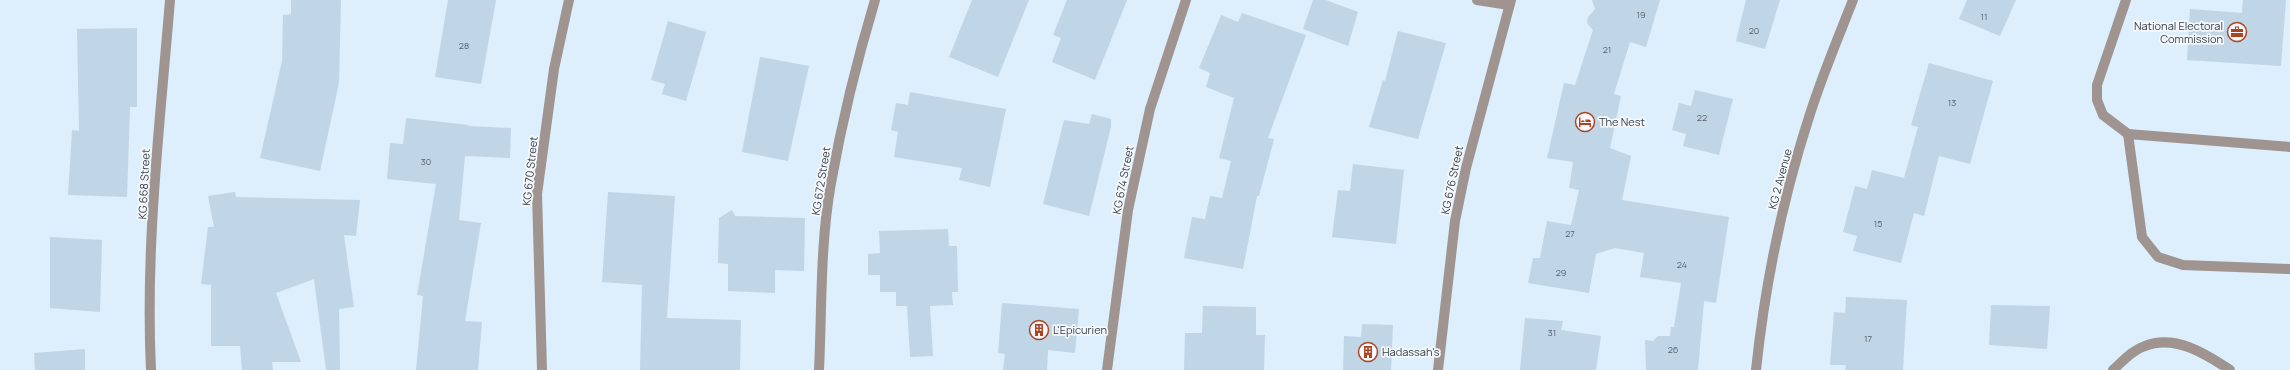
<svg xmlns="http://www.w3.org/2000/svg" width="2290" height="370" viewBox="0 0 2290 370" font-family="Manrope,sans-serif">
<rect width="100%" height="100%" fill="#ddeefc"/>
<g fill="#c0d5e6">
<path d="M291,0H341L339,83L320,171L260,158L282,61L283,15L291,14Z"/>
<path d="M448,0H496L481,84L435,77Z"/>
<path d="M972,0H1029L998,77L949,57Z"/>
<path d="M1067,0H1127L1095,80L1052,62L1061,38L1053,35Z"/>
<path d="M1313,0H1326L1358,12L1348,46L1303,29Z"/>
<path d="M1592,0H1660L1646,47L1630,42L1614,94L1621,96L1610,148L1631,156L1622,200L1729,217L1716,303L1704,301L1698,370H1646L1645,340L1653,341L1658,336H1670L1671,327H1674L1681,283L1640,277L1644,253L1615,248L1596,254L1589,293L1528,283L1533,258H1540L1547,221L1571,225L1579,190L1569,188L1573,162L1547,158L1564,83L1575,85L1593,30L1587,23L1588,17L1595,9Z"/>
<path d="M1746,0H1780L1765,49L1736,41Z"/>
<path d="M1967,0H2016L2000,36L1959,19Z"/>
<path d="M2243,0H2286L2281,66L2187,60L2190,9L2242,13Z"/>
<path d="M1242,13L1306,35L1268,138L1274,139L1259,196H1257L1243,269L1184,258L1192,217L1205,219L1210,196L1222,198L1231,161L1219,158L1234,98L1206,87L1210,73L1199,68L1221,15L1238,22Z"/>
<path d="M668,21L706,32L686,101L662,94L665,84L651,80Z"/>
<path d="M137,28V107H130L127,197L68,195L72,130L79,131L77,29Z"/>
<path d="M1398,31L1446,43L1418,139L1369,127L1383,80L1385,81Z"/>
<path d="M760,57L809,66L788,161L742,152Z"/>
<path d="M1929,63L1993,81L1970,164L1939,156L1924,216L1914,213L1901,263L1853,251L1857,236L1843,232L1855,186L1867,189L1872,170L1904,178L1918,127L1911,125Z"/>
<path d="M1695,90L1733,99L1719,155L1683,146L1686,134L1672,130L1679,103L1691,106Z"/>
<path d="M910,92L1006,109L990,187L959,180L962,168L894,157L898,132L891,130L896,103L908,105Z"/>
<path d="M1092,114L1111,119V127L1089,216L1043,204L1064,120L1089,124Z"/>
<path d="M406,118L469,125L468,126L511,128L510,158L465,156L459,220L481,223L465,321L482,322L478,370H416L423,296L417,295L436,184L387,179L390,143L403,144Z"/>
<path d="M1353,164L1404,170L1396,244L1332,237L1338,190L1350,191Z"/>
<path d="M235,192L236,197L360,200L356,236L344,235L354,307L339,309L340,370H326L314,279L276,293L301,362H272L273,370H242L240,346H211V285L201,284L208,227H214L208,196Z"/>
<path d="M608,192L675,196L667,318L741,320L740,370H640L642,285L602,282Z"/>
<path d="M732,210L735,216L805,218L804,271L775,270V293L728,291V264L718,263L719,218Z"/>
<path d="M948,229L949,246H957L958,292H952L953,305L930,306L933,356L910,357L907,306H896V292H880V275H868V254L880,253L879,231Z"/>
<path d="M50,237L102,240L100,312L50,308Z"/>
<path d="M1846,297L1907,300L1903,370H1845L1846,365H1830L1834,312L1845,313Z"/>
<path d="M1002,303L1079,309L1075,353L1048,350L1047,370H1003L1005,354L998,353Z"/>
<path d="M1991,305L2050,306L2047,349L1989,345Z"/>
<path d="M1203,306L1256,307V335H1265L1264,370H1184L1185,333H1202Z"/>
<path d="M1525,318L1563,321L1561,330L1601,336L1596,370H1520Z"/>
<path d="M1362,324L1393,325L1391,370H1343L1344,336L1361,337Z"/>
<path d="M85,349V370H35L34,353Z"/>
</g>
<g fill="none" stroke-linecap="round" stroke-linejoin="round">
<g stroke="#9f9490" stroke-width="10">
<path d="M1477,0L1509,5"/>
<path d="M2126,0L2097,85V100L2103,115L2128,134L2142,237L2158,257L2183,265L2290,269"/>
<path d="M2128,134L2290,147"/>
<path d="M151,370C145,247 160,123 170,0"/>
<path d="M542,370L537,194L554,69L569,0"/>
<path d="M819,370C822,308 820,244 831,183C842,121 857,60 875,0"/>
<path d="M1107,370L1128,210L1150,109L1186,0"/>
<path d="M1438,370L1455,221L1466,168L1511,0"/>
<path d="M1756,370C1765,284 1783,197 1810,114C1822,76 1838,38 1853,0"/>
<path d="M2113,370C2123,361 2132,350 2145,346C2175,334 2206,354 2230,370"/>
</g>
</g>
<defs>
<symbol id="office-ring" viewBox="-11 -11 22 22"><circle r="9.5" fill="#f5f9fd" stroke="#ad4523" stroke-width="1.5"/><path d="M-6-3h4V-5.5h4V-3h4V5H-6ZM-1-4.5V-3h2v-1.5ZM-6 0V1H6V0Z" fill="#ad4523"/></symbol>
<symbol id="hotel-ring" viewBox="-11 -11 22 22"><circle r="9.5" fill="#f5f9fd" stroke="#ad4523" stroke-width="1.5"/><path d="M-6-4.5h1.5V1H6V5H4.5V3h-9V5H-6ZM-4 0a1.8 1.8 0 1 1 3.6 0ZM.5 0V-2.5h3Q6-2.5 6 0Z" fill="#ad4523"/></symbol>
<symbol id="building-ring" viewBox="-11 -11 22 22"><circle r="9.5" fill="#f5f9fd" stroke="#ad4523" stroke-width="1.5"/><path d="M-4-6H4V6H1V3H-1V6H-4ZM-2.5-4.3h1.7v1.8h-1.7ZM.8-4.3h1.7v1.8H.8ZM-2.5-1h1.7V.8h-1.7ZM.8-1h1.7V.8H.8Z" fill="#ad4523"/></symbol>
</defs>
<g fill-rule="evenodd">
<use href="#office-ring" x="2226" y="21" width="22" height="22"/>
<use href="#hotel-ring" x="1574" y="111" width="22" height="22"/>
<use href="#building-ring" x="1028" y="319" width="22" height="22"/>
<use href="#building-ring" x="1357" y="341" width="22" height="22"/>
</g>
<g text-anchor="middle" stroke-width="3.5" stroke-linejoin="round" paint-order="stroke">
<g font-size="9" fill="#58646d">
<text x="1641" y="18">19</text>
<text x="1984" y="20">11</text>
<text x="1754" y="34">20</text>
<text x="464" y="49">28</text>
<text x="1607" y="53">21</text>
<text x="1952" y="106">13</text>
<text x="1702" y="121">22</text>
<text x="426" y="165">30</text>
<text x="1878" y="227">15</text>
<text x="1570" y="237">27</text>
<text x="1682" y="268">24</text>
<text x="1561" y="276">29</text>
<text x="1552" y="336">31</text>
<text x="1868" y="342">17</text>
<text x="1673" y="353">26</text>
</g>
<g font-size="11" fill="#353e45" stroke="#f5f9fd" text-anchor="start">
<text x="2223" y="30" text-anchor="end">National Electoral<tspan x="2223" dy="13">Commission</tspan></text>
<text x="1599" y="126">The Nest</text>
<text x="1053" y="334">L'Epicurien</text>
<text x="1382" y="356">Hadassah's</text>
</g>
<g font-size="11" fill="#353e45" stroke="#f5f9fd">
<text transform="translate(530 171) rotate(-84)" y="4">KG 670 Street</text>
<text transform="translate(1780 179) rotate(-75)" y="4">KG 2 Avenue</text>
<text transform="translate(1123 180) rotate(-79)" y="4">KG 674 Street</text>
<text transform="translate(1452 180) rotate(-78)" y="4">KG 676 Street</text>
<text transform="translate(821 181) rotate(-81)" y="4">KG 672 Street</text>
<text transform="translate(144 184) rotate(-87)" y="4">KG 668 Street</text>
</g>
</g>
</svg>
